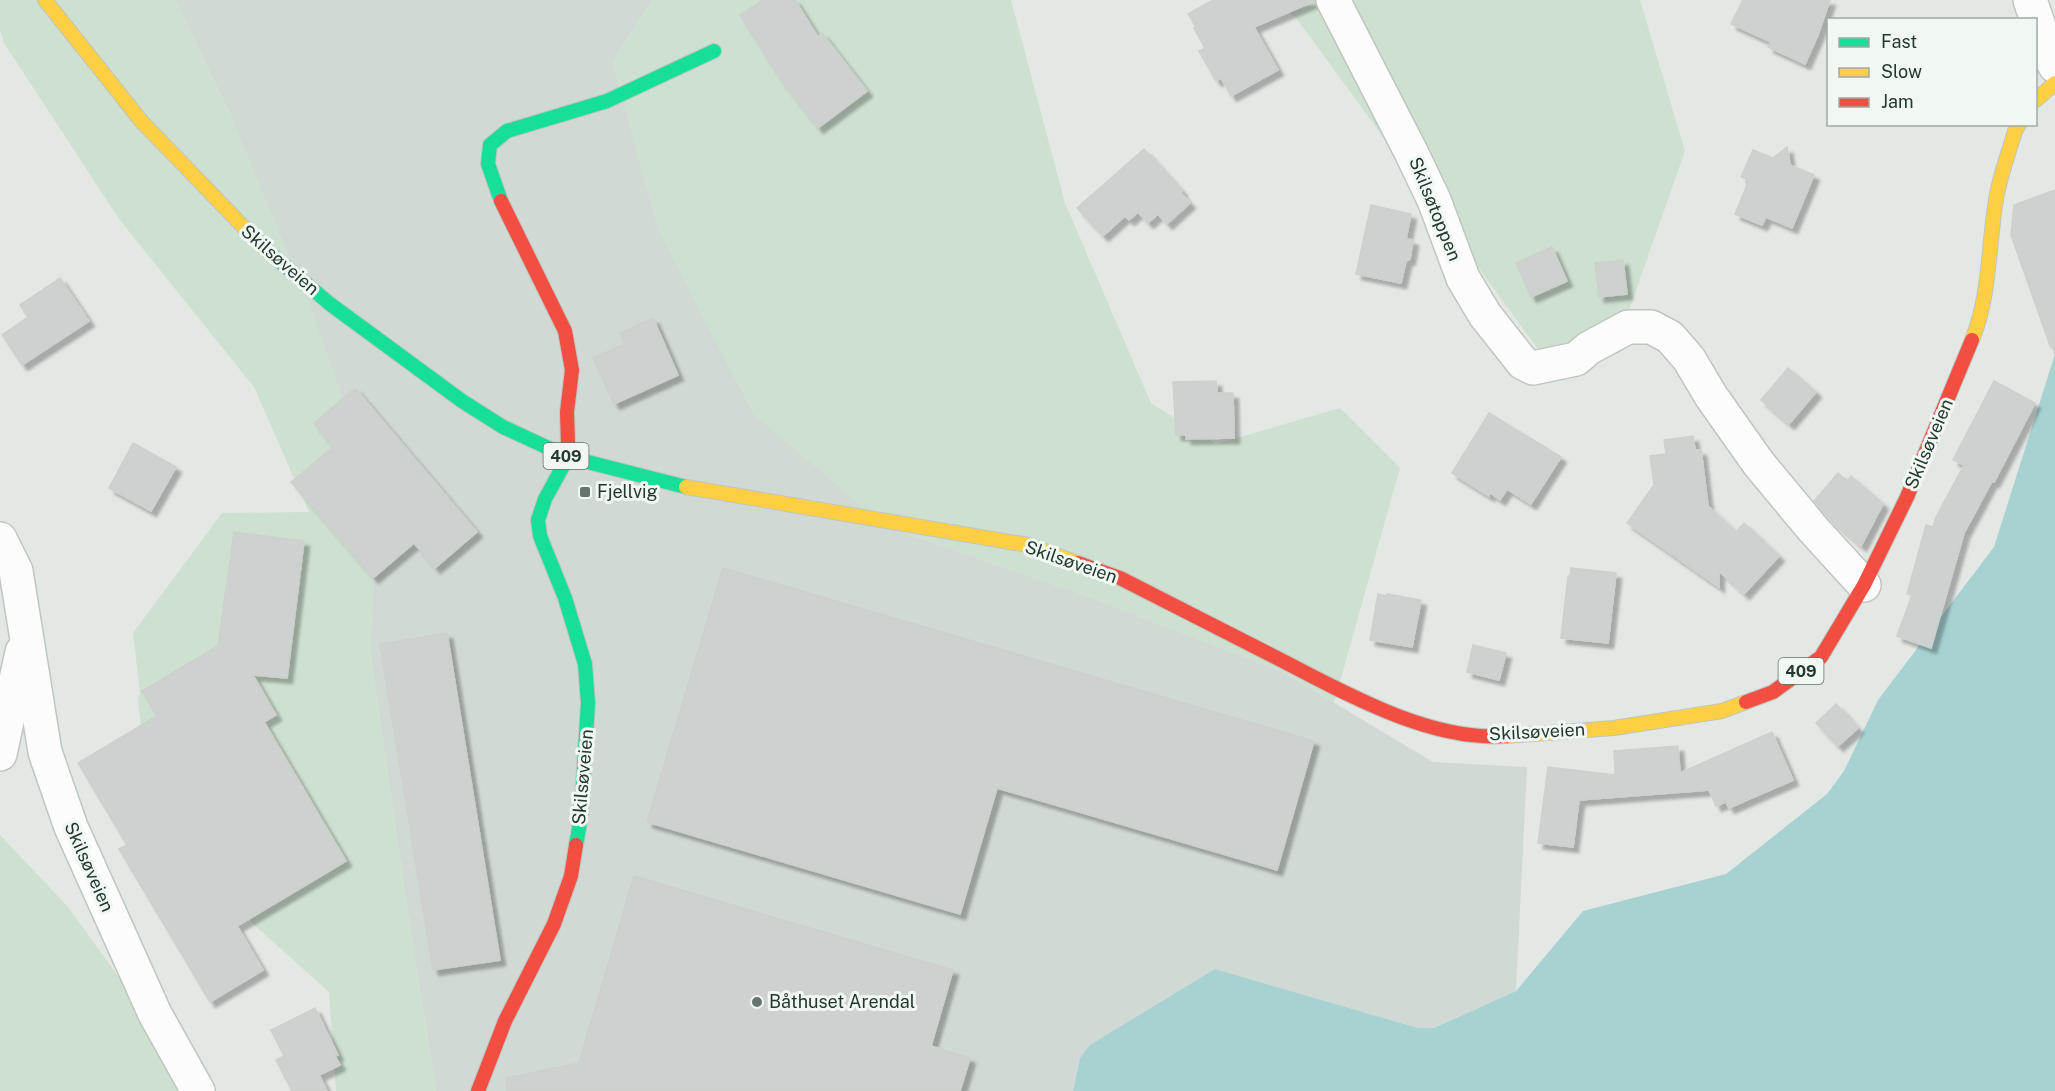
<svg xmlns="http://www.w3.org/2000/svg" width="2055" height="1091" viewBox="0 0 2055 1091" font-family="'Public Sans',sans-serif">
<defs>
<filter id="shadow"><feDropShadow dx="5.5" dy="5.5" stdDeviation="1.5" flood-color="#0004"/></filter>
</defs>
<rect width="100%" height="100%" fill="#e3e8e5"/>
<path fill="#d1d9d4" d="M175,0H652L613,62L659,231L885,526L1084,595L1281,671L1433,762L1527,767L1516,991L1434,1028H1418L1215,969L1080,1058L1073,1091H436L408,915L370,651L378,498L230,114Z"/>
<g fill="#cee0d0">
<path d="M0,0H175L230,114L310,305L378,498L370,651L408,915L436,1091H336L329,992L251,922L231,871L142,736L138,700L140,693L133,633L222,513L309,512L254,387L119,219L4,43L0,30Z"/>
<path d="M652,0H1011L1065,203L1151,403L1216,444L1340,408L1400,468L1334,703L1281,671L1084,595L885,526L753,414L659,231L613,62Z"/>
<path d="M1273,0H1640L1685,151L1618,342L1548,363L1297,19Z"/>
<path d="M0,835L68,907L201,1091H0Z"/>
</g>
<path fill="#a8d2d2" d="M2055,354V1091H1073L1080,1058L1090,1045L1215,969L1418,1028H1434L1516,991L1583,911L1726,874L1827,794L1844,771L1878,700L1994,547Z"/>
<g fill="#cdd1cf" stroke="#ccd1ce" stroke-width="1.5" filter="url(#shadow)">
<path d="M763,0H795L818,37L822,33L867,91L818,128L780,79L740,15Z"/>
<path d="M1213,0H1314L1315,1L1254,27L1278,70L1231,96L1221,78L1216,81L1199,51L1205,48L1194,28L1196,27L1188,14Z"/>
<path d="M1743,0H1830L1818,35L1805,64L1768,47L1771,42L1731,24Z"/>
<path d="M1787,147L1790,165L1814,175L1792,228L1766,217L1762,225L1735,214L1749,180L1741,177L1753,150L1773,158Z"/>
<path d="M1144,149L1182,191L1181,193L1190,203L1167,224L1158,214L1148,223L1138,212L1129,220L1125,216L1103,236L1077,208Z"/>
<path d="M2055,190V347L2051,348L2011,235L2014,205Z"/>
<path d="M1371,205L1411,214L1406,239L1413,240L1410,259L1406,261L1401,283L1356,274Z"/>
<path d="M1552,247L1567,281L1531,297L1516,263Z"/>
<path d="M1623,260L1627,294L1599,297L1595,263Z"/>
<path d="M60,278L89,321L22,365L2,335L28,317L20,305Z"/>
<path d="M653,318L678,375L614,404L593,358L625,344L620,333Z"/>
<path d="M1788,368L1816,392L1789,424L1761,400Z"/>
<path d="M1216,381L1217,393H1233L1234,438L1186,439V435H1176L1173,382Z"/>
<path d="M1994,381L2035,403L1994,482L1992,481L1964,533L1931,648L1897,636L1912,595L1907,594L1926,525L1933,527L1936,517L1964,465L1953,460Z"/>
<path d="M355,388L477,532L435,568L414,543L373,578L291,482L333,447L314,423Z"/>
<path d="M1489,413L1561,457L1531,504L1507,489L1500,500L1490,493L1489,496L1452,473Z"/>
<path d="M1693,436L1695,450H1701L1708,506L1736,532L1744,523L1779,556L1744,594L1719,571V587L1627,523L1654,485L1650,456L1666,454L1664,440Z"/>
<path d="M133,443L176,467L151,511L109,488Z"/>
<path d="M1838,473L1847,481L1851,476L1883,504L1861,546L1830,519L1814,501Z"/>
<path d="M234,532L304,541L287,678L253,675L276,715L264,722L346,861L237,926L263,970L210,1002L119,849L127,845L78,763L157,716L142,691L218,646Z"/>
<path d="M723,568L1314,741L1277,870L997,788L960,914L647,822Z"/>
<path d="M1571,568L1616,573L1608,643L1561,638L1568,576H1570Z"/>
<path d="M1378,594L1387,596V594L1421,600L1412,647L1370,640Z"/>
<path d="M447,633L500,960L433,970L380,644Z"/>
<path d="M1473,645L1506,653L1499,680L1467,672Z"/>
<path d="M1836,704L1858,728L1838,746L1816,723Z"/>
<path d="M1772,732L1793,780L1729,808L1726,802L1716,806L1709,790L1579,800L1573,847L1538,843L1548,767L1615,775L1614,751L1678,746L1680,773Z"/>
<path d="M634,876L953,970L931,1046L970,1058L960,1091H507L506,1078L579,1063Z"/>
<path d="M315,1008L338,1055L335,1056L340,1065L319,1075L327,1091H292L276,1060L284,1056L271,1030Z"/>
</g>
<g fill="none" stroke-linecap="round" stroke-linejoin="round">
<defs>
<g id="street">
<path d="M1333,0L1411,152L1434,200L1463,278L1485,315L1523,363L1533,368L1576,359L1589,348L1628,327H1651L1670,337L1689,359L1711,396L1759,464L1813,529L1864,585"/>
<path d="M2030,0L2048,52L2055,66"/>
<path d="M0,539L16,571L45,752L71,827L155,1014L198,1091"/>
<path d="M0,754L22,652"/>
</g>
<g id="fast">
<path d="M501,201L488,164L490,145L507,131L607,101L714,51"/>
<path d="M264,248L330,304L462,401L503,427L568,457L686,487"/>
<path d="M568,444V457L545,499L538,520L540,536L565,598L585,664L588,703L581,817L576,845"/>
</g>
<g id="slow">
<path d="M45,0L142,122L264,248"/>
<path d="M2036,100L2055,83"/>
<path d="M1972,340C1991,294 1988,242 1997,194C2001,173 2009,152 2015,131L2019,124"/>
<path d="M686,487L1028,545L1078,563"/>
<path d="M1506,736L1614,728L1722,711L1746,702"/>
</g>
<g id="jam">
<path d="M501,201L565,331L572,370L567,412L568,444"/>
<path d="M1078,563L1120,578C1172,604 1223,631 1275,657C1342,691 1428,742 1506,736"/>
<path d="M1746,702L1773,692L1821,657L1864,585L1907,497L1972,340"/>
<path d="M478,1091L505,1021L554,924L571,876L576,845"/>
</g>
</defs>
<use href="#street" stroke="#c0c5c2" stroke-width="36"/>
<use href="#fast" stroke="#bfc5c2" stroke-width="16"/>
<use href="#slow" stroke="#bfc5c2" stroke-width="16"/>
<use href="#jam" stroke="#bfc5c2" stroke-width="16"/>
<use href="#street" stroke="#fbfcfb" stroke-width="33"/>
<use href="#fast" stroke="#16e098" stroke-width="14"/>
<use href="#slow" stroke="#ffcf43" stroke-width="14"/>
<use href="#jam" stroke="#f24e42" stroke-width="14"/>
</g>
<g fill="#66766f" stroke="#f1f7f3" stroke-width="2">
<rect x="579" y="486" width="12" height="12" rx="3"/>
<circle cx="757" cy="1002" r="6"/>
</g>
<g text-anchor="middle" stroke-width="6" stroke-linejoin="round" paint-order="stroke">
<g fill="#f1f7f3" stroke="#61726a" stroke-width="1.5">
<rect x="543.5" y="443" width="45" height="26" rx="4.5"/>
<rect x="1778.5" y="658" width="45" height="26" rx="4.5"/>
</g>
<g font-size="16" font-weight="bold" fill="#233930">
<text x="566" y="462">409</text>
<text x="1801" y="677">409</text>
</g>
<g font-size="18" fill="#233930" stroke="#f1f7f3">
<text transform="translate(1435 209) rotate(68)" y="6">Skilsøtoppen</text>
<text transform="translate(280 260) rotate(41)" y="6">Skilsøveien</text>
<text transform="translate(1929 444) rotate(-67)" y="6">Skilsøveien</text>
<text transform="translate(1071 562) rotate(19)" y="6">Skilsøveien</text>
<text transform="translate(1537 732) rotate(-3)" y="6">Skilsøveien</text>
<text transform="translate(583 777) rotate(-85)" y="6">Skilsøveien</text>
<text transform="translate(89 867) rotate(66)" y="6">Skilsøveien</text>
</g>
<g font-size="18" fill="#233930" stroke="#f1f7f3" text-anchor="start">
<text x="597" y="498">Fjellvig</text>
<text x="769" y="1008">Båthuset Arendal</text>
</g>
</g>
<rect x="1827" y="18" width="210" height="108" fill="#f1f7f3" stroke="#9faba5" stroke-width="1.5"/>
<rect x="1839" y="38" width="30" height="9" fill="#16e098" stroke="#9faba5" stroke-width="1.5"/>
<text x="1881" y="48" font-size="18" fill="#233930">Fast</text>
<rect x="1839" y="68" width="30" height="9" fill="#ffcf43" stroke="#9faba5" stroke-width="1.5"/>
<text x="1881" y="78" font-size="18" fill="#233930">Slow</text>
<rect x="1839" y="98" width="30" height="9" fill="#f24e42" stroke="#9faba5" stroke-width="1.5"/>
<text x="1881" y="108" font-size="18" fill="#233930">Jam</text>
</svg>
